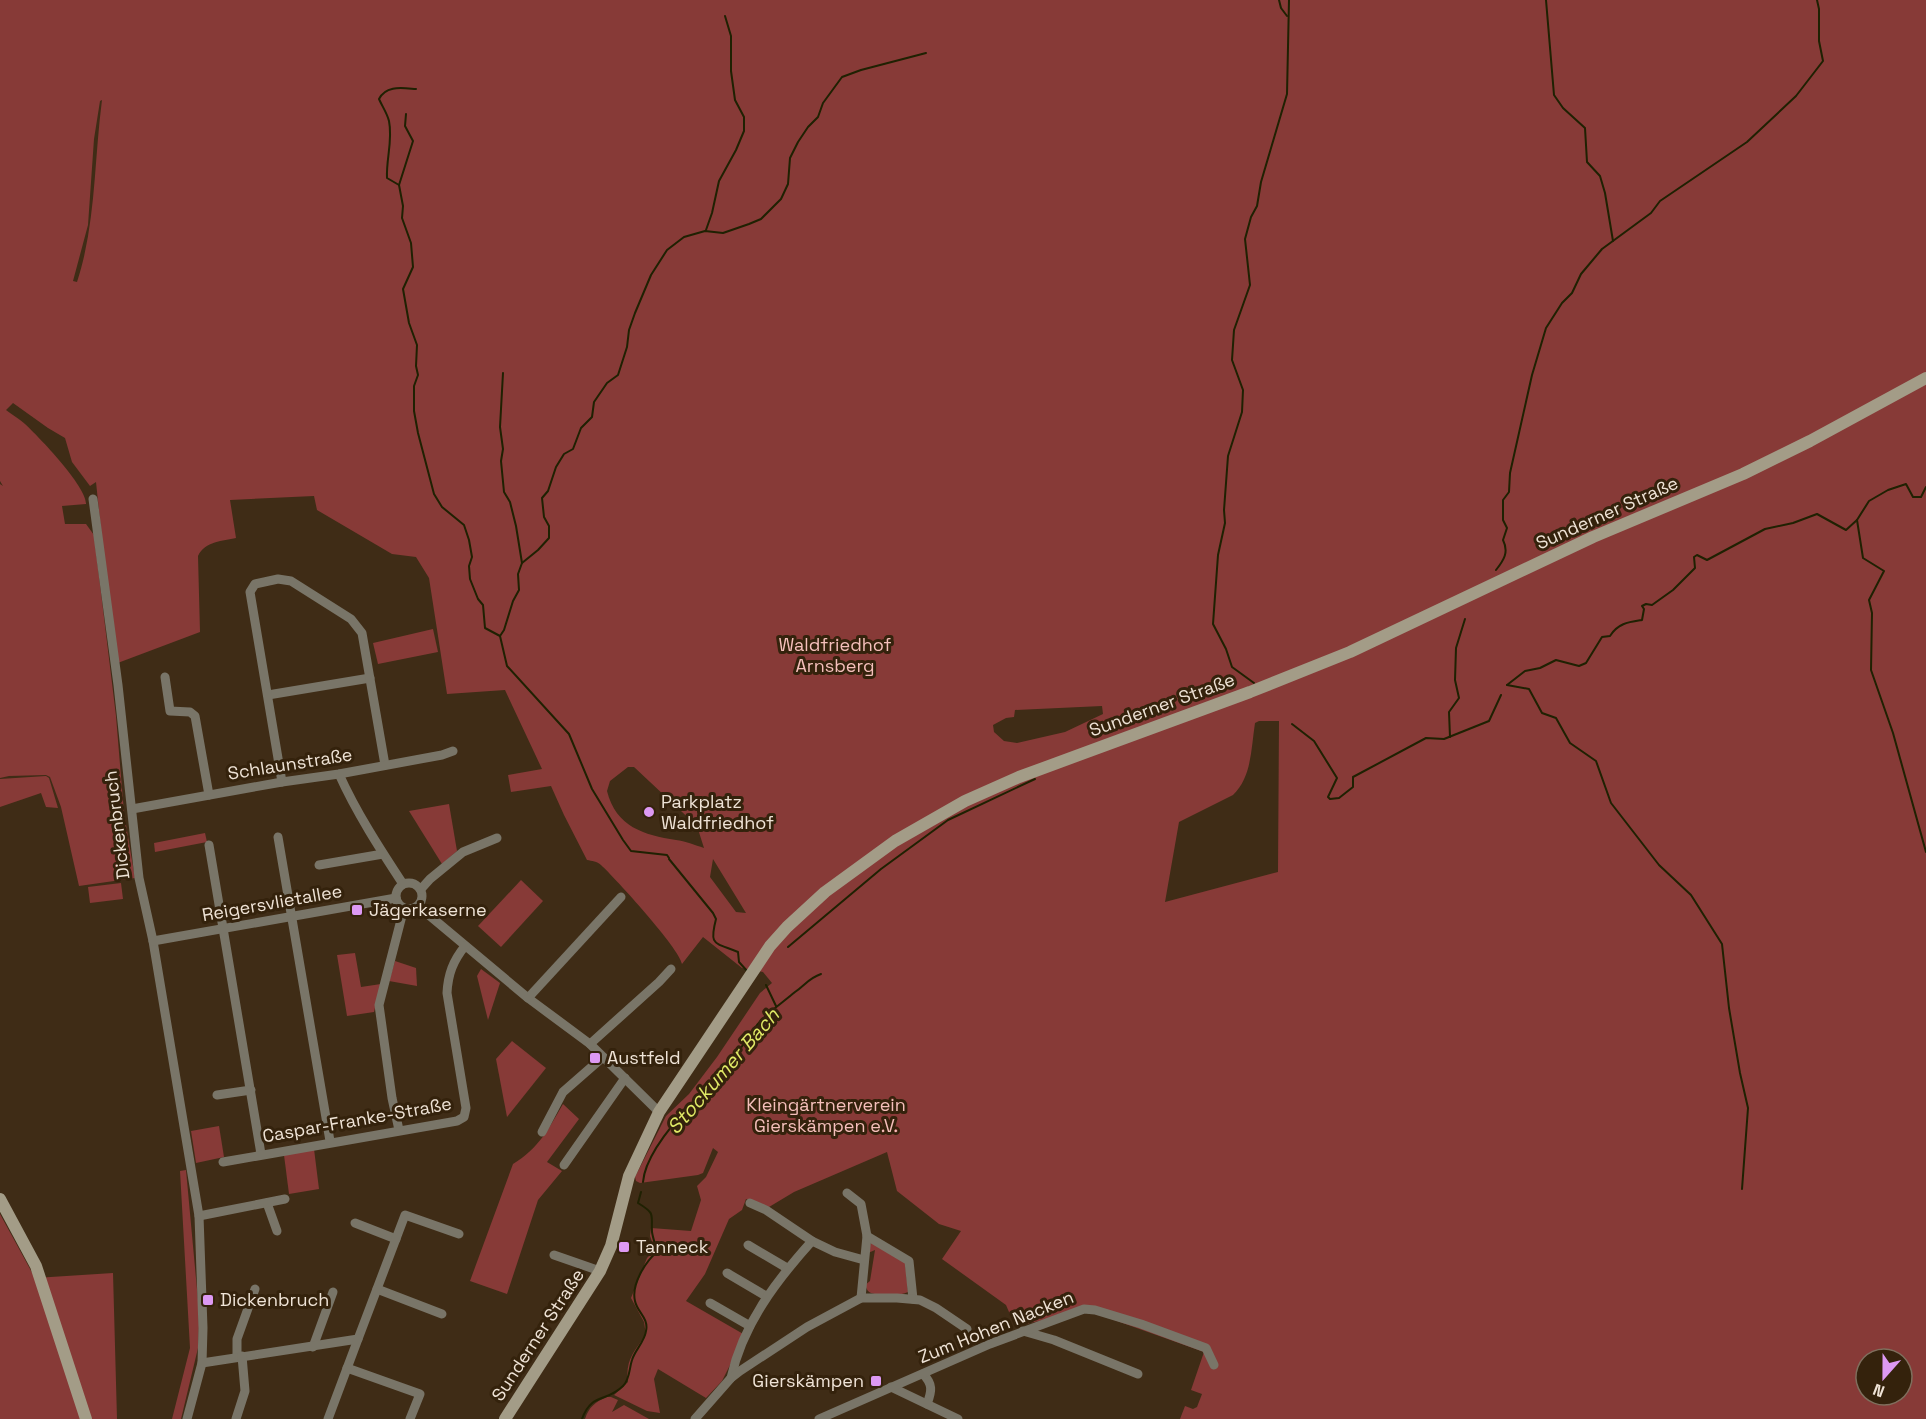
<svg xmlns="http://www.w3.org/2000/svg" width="1926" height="1419" viewBox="0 0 1926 1419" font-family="'Space Grotesk',sans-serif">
<rect width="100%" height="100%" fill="#3f2c16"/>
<g fill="#873a37" fill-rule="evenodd">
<path d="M0,0H1926V1419H1180L1185,1406L1193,1409L1197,1407L1202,1394L1191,1390L1204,1352L1089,1311L1015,1326L1006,1305L942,1259L961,1231L939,1224L897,1191L887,1152L794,1192L769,1207L746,1199L742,1210L729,1219L705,1274L686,1301L745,1335L722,1381L706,1398L658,1369L654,1379L660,1413L647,1411L614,1395L628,1382C625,1361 634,1351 646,1335L644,1322L631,1298L647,1258L655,1250L650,1236L651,1228L691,1231L701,1200L697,1186L706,1177L718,1152L713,1148L703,1173L698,1175L640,1183L636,1181L635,1177L666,1116L689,1094L717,1057L760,993L772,983L763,972L742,968L703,937L682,964C680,949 615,878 601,865C597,861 592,861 587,860L564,815L551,786L511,792L508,775L542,769L505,690L447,694L429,578L416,557L392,554L317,510L314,496L230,500L236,538C223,541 205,541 198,556L200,632L115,664L96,482L90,486L72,462L65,438L48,428L13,403L6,410C12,415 20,419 25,424C39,437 87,487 86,504L62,506L65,524H86L94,535L116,716L124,813L135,878L79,886L61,807L50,777L46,775L9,776L0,778V484L3,486L0,481ZM102,100C94,161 96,224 77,282L73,281L88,225L94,139L100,101ZM1102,706L1103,714L1065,732L1017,743L1004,741L994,732L993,725L1006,718L1014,717L1015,710ZM1259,721H1279L1278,872L1165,902L1179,822L1233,795C1252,777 1251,748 1255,723ZM628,767H634L697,826L704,848C695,845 685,841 676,840C644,835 616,827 607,791L610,781ZM713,859L746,913L736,912L710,877ZM1866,1359H1902V1395H1866Z"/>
<path d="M433,629L438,652L378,664L373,643Z"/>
<path d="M46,776L49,778L58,808L46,807L41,793L0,807V779Z"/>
<path d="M449,804L457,851L442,864L409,811Z"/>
<path d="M205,833L207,842L155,852L154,843Z"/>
<path d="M521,880L543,901L501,947L478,926Z"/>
<path d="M121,883L123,899L90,903L88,887Z"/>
<path d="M355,953L361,987L381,984L374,1012L347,1016L337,955Z"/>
<path d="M395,961L416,968L417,986L389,981Z"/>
<path d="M481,969L500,983L488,1020L477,976Z"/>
<path d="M512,1041L546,1068L507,1117L496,1059Z"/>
<path d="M563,1104L579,1119L547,1162L562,1171L538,1200L507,1294L470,1281L513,1164C539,1148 548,1130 563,1104Z"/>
<path d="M219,1126L224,1157L196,1163L191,1131Z"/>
<path d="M314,1149L319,1189L289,1194L284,1155Z"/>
<path d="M186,1170L198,1300L199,1325L198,1348L181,1419H172L190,1348L180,1171Z"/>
<path d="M0,1214L35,1278L113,1273L117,1419H0Z"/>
<path d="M871,1242L905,1260L908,1292C899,1296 881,1296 871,1293C867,1291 867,1289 865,1285L870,1281L875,1250L868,1253Z"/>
<path d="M607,1397H611L618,1400L612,1412L624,1405L649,1419H585C589,1407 595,1402 607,1397Z"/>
</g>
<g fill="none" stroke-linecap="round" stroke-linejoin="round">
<g stroke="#1f2102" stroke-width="2">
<path d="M1279,0L1281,8L1287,16"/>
<path d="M1546,0L1554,95L1563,108L1585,128L1587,162L1600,176L1605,193L1613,241"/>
<path d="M406,114L405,126L413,141L399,185L403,206L402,218L411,243L413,267L403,289L409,323L417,345L416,366L418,375L414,386V411L418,433L434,494L442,507L464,525L469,540L472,557L469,566L470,579L478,599L483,605L485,628L500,636"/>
<path d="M399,185L387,178C386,159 393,140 389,121C387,113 382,106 379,99C386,85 402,88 416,89"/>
<path d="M706,230L712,213L719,181L736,150L744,131V117L735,100L731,71V36L725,16"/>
<path d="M503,373L500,427L503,449L501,461L504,492L510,502L516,526L522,563"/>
<path d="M1857,520L1863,558L1884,571L1869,600L1872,613L1871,670L1893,733L1926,852"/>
<path d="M1496,570C1504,560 1509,552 1503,540L1507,528L1503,520V500L1509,492L1510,473L1532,375L1546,328L1562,303L1572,293L1581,274L1602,249L1651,213L1660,201L1747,142L1796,96L1823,61L1819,41V9L1817,0"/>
<path d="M1254,683L1232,667L1226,649L1213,624L1218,555L1225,523L1224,510L1228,456L1242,412L1243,390L1232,360L1234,330L1250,285L1245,239L1251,217L1257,206L1261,182L1287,94L1289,0"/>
<path d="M1507,685L1529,689L1542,713L1556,718L1570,743L1596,761L1611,803L1659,865L1691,895L1722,944L1729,1008L1740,1073L1748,1108L1742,1189"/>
<path d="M1507,685L1525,671L1540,668L1556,660L1579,666L1586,663L1602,637L1610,636C1618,623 1629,622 1642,620L1644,609L1642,606L1646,604L1652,605L1673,590L1695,568L1694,557L1697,555L1707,560L1765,529L1793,523L1817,514L1846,530L1857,520L1869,501L1888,490L1906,484L1913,497H1921L1926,487"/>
<path d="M1292,724L1314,741L1337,778L1328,797L1330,799L1339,798L1353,787V777L1426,738L1444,739L1489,721L1501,695"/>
<path d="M1450,737L1449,712L1459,698L1455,680L1456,648L1465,619"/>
<path d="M669,858L667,855L631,851L623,840L592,789L569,734L507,666L500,636L504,630L513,601L519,590L518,574L522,563L538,550L549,538V526L544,517L542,498L548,491L556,467L564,454L573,449L581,428L592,417L594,402L607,383L618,375L627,347L629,330L635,313L651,275L667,250L684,237L705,231L723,233L749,224L761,219L781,199L788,184L790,158L798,142L808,127L818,117L823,103L842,77L861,70L926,53"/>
<path d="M669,859L713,913L716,919C709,946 714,942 738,952L739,962L748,972"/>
<path d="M788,947L881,869L948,820L1035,779"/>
<path d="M766,985L776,1006"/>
<path d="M643,1182C645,1156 675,1121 693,1102C700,1096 708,1091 714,1085C731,1066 742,1044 757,1025C768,1012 782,1003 795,992C805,985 809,978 821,974"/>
<path d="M582,1419C592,1392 606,1403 623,1386C630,1379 629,1369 632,1360C635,1350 645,1341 646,1331C649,1318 637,1312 635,1301C631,1285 645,1262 657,1252C656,1246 653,1239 652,1232C651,1214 656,1214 638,1203L641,1192"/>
</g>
<g stroke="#797568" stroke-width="9">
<path d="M93,499L118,685L139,878L153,941L199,1216L203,1328L202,1363L187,1419"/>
<path d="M165,677L170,711L190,712L195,716L209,795"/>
<path d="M268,695L370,678"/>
<path d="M339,774C356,812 380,849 403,884"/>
<path d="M282,782L250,592L255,584L278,579L291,581L351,619L362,633L385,765"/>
<path d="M132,809L282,782L339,774L442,755L453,751"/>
<path d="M278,837L330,1141"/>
<path d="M209,845L261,1154"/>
<path d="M319,865L383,854"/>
<circle cx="409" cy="896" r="13"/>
<path d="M421,889L430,879L463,852L497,838"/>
<path d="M418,906L528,998L590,1044L659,1112"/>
<path d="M153,941L396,898"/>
<path d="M528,998L621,897"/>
<path d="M590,1044L659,982L671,969"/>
<path d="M217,1095L251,1090"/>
<path d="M399,1130L392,1098L379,1005L404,908"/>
<path d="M542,1132L563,1092L603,1057"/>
<path d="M223,1162L457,1121L464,1117L466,1108L447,993C448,974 453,961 465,946"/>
<path d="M564,1165L625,1078"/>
<path d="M847,1193L861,1204L867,1236L861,1298"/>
<path d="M267,1203L277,1231"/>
<path d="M199,1216L285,1199"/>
<path d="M355,1223L396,1239"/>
<path d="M867,1236L909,1261L913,1299"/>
<path d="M812,1241L835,1252L864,1260"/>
<path d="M748,1245L787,1268"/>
<path d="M554,1255L600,1271"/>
<path d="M727,1273L766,1296"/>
<path d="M377,1289L442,1314"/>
<path d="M710,1303L750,1326"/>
<path d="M1023,1331L1054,1340L1138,1374"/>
<path d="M313,1347L333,1292"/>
<path d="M237,1357V1339L255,1289"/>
<path d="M202,1363L358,1339L405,1215L459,1234"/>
<path d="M347,1368L420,1394L410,1419"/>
<path d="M923,1374C933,1384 932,1391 927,1404"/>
<path d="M731,1378C743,1324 776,1281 812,1241L766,1210L750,1203"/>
<path d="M891,1387L958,1419"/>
<path d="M236,1419L245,1391L242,1356"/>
<path d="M328,1419L358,1339"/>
<path d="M695,1419L731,1378L740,1371L807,1327L861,1298H897L920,1300L936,1308L967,1329"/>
<path d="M819,1419L990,1344L1084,1309L1095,1310L1141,1324L1206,1348L1214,1365"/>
</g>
<g stroke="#a39c87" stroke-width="12">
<path d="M0,1199L36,1266L86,1419"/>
<path d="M505,1419L600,1271L611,1246L629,1176L659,1112L770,946L787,927L825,892L895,841L965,801L1019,777L1250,692L1350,652L1593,537L1743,474L1810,441L1926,378"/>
</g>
</g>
<g fill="#dd99f3" stroke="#34220c" stroke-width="2">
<circle cx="649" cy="812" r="6"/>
<rect x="351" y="904" width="12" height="12" rx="3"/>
<rect x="589" y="1052" width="12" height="12" rx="3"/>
<rect x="618" y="1241" width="12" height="12" rx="3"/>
<rect x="202" y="1294" width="12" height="12" rx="3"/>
<rect x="870" y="1375" width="12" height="12" rx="3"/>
</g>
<g text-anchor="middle" stroke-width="6" stroke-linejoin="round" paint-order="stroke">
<g font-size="18" fill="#efe3d6" stroke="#34220c">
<text transform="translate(1607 513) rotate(-24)" y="6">Sunderner Straße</text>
<text transform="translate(1162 705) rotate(-20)" y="6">Sunderner Straße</text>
<text transform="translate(290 764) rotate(-9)" y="6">Schlaunstraße</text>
<text transform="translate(117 825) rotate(-97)" y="6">Dickenbruch</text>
<text transform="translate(272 903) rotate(-10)" y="6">Reigersvlietallee</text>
<text transform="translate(357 1120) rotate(-10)" y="6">Caspar-Franke-Straße</text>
<text transform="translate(996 1327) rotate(-22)" y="6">Zum Hohen Nacken</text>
<text transform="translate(538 1335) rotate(-57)" y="6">Sunderner Straße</text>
</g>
<g font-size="18" fill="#f5bfbb" stroke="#34220c">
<text x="835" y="651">Waldfriedhof<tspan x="835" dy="21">Arnsberg</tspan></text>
<text x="826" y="1111">Kleingärtnerverein<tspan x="826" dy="21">Gierskämpen e.V.</tspan></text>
</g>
<g font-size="18" fill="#efe3d6" stroke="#34220c" text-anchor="start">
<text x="661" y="808">Parkplatz<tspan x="661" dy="21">Waldfriedhof</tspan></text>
<text x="369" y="916">Jägerkaserne</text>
<text x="607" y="1064">Austfeld</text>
<text x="636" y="1253">Tanneck</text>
<text x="220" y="1306">Dickenbruch</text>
<text x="864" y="1387" text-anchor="end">Gierskämpen</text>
</g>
<g font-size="20" font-style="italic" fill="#e0ea66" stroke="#34220c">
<text transform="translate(723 1071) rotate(-49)" y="7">Stockumer Bach</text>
</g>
</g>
<g transform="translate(1884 1377) rotate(201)"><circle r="28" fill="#34220c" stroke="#7f6f5d" stroke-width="1.5"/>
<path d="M0-4.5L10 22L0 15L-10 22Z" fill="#dd99f3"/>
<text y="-9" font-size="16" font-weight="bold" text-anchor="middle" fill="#efe3d6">N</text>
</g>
</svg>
